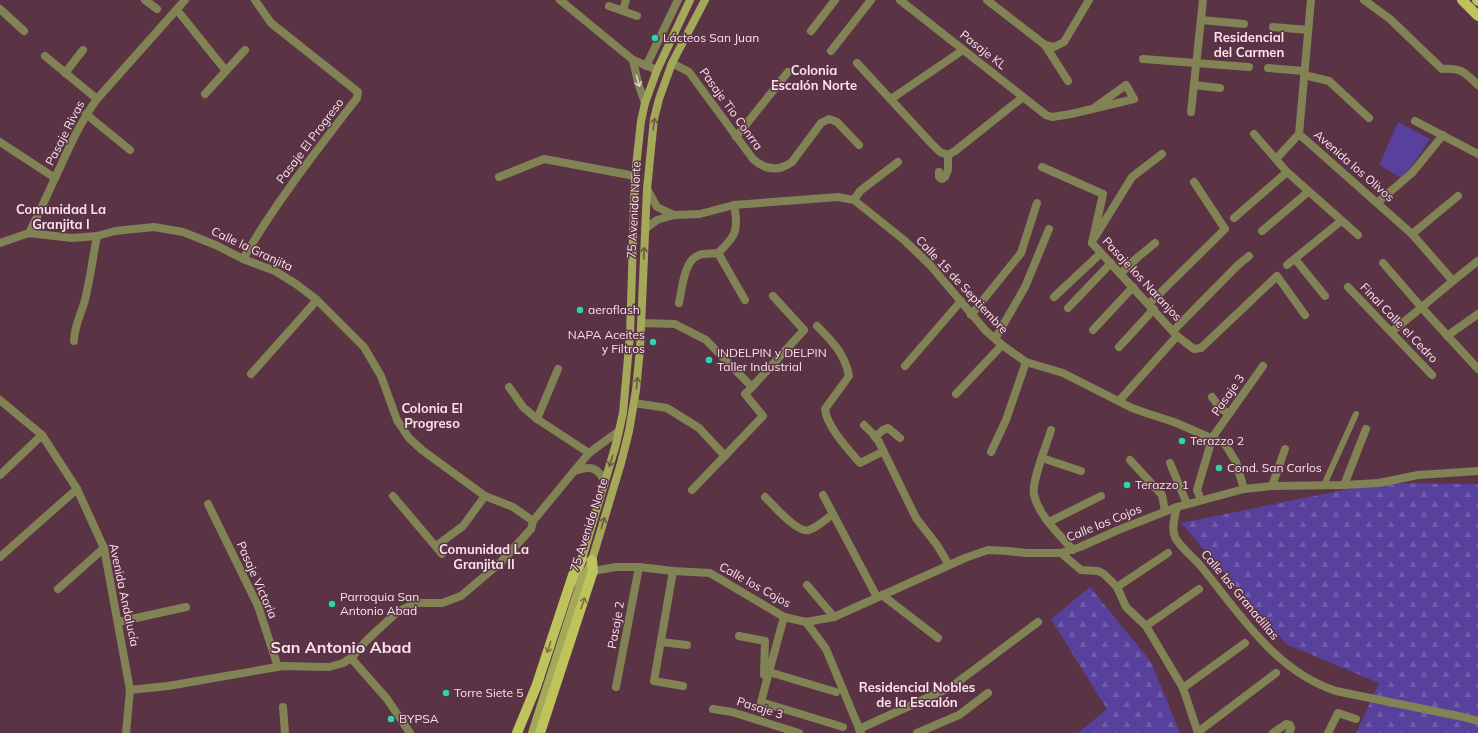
<svg xmlns="http://www.w3.org/2000/svg" width="1478" height="733" viewBox="0 0 1478 733" font-family="Mulish,sans-serif">
<defs>
<pattern id="forest-firs" width="22" height="20" patternUnits="userSpaceOnUse"><rect width="22" height="20" fill="#58419d"/><path d="M5 1l3.5 6h-7zM16 11l3.5 6h-7z" fill="#715cab"/></pattern>
</defs>
<rect width="100%" height="100%" fill="#5a3345"/>
<path fill="#58419d" d="M1398,122L1430,139L1403,179L1379,165Z"/>
<g fill="url(#forest-firs)">
<path d="M1379,483L1478,484V733H1356L1379,683L1286,644L1181,523Z"/>
<path d="M1090,587L1151,662L1180,733H1078L1107,709L1051,619Z"/>
</g>
<g fill="none" stroke-linecap="round" stroke-linejoin="round">
<path stroke="#818354" stroke-width="6" d="M1324,485L1356,414"/>
<g stroke="#818354" stroke-width="8">
<path d="M145,0L157,9"/>
<path d="M560,0L633,60L657,70"/>
<path d="M900,0L1046,115L1052,117L1071,114L1134,99L1126,85L1094,108"/>
<path d="M987,0L1045,45L1054,47L1064,42L1089,0"/>
<path d="M1364,0L1390,19L1442,69C1461,67 1465,73 1478,85"/>
<path d="M609,6L637,16"/>
<path d="M0,9L24,31"/>
<path d="M177,10L226,71"/>
<path d="M623,10L626,0"/>
<path d="M1201,20L1244,24"/>
<path d="M1273,27L1308,30"/>
<path d="M811,31L835,0"/>
<path d="M1045,45L1068,81"/>
<path d="M831,51L871,0"/>
<path d="M45,56L97,99"/>
<path d="M1143,59L1249,67"/>
<path d="M633,60L638,83L645,103"/>
<path d="M672,63L689,72L753,159C765,170 778,172 792,162L821,123L829,119L837,122L859,145"/>
<path d="M857,63L930,142L940,152L948,155"/>
<path d="M646,66L678,0"/>
<path d="M1268,68L1304,71"/>
<path d="M65,73L83,50"/>
<path d="M1304,75L1329,81L1369,118"/>
<path d="M1194,85L1220,88"/>
<path d="M205,94L245,50"/>
<path d="M891,99L963,50"/>
<path d="M1191,112L1203,0"/>
<path d="M86,114L130,150"/>
<path d="M1415,121L1478,154"/>
<path d="M1254,134L1287,172L1358,235"/>
<path d="M1299,134L1412,234L1453,281"/>
<path d="M1299,134L1311,0"/>
<path d="M736,137L788,72"/>
<path d="M0,142L55,178"/>
<path d="M948,155L955,151L1023,97"/>
<path d="M1276,159L1299,134"/>
<path d="M1042,167L1103,194L1092,243"/>
<path d="M939,172V177L942,179L945,177L948,170V155"/>
<path d="M499,177L544,159L635,176"/>
<path d="M647,189L657,207L674,215"/>
<path d="M854,200L860,191L898,162"/>
<path d="M1378,202L1412,173L1443,135"/>
<path d="M1234,218L1287,172"/>
<path d="M645,229L657,220L674,215L700,214L734,205L838,197L854,200L904,240L930,265L986,331L1002,345L1026,362L1063,373L1132,408L1149,414L1174,422L1225,444L1236,462L1244,489"/>
<path d="M1262,231L1308,192"/>
<path d="M29,233C38,215 47,196 55,178C68,150 79,124 97,99L185,0"/>
<path d="M1412,234L1458,196"/>
<path d="M1095,237L1132,177L1162,154"/>
<path d="M0,243L29,233L72,238L97,236L115,231L154,227L183,232L218,246L243,259L275,271L296,284L317,300L364,347L381,376L397,420L409,438L422,450L485,496L513,507L533,521"/>
<path d="M1092,243L1177,336L1119,401"/>
<path d="M718,253L745,300"/>
<path d="M243,259C276,202 317,150 357,98L358,92L271,23L255,0"/>
<path d="M1295,259L1325,296"/>
<path d="M1383,263L1422,308L1478,369"/>
<path d="M1287,265L1341,221"/>
<path d="M1120,274L1138,257L1155,243"/>
<path d="M1348,287L1432,375"/>
<path d="M1054,297L1101,253"/>
<path d="M679,303C682,289 684,260 699,255C705,253 713,254 718,253C736,236 739,230 734,205"/>
<path d="M1149,304L1225,229L1194,182"/>
<path d="M1068,308L1111,263"/>
<path d="M971,315L1021,253L1037,203"/>
<path d="M641,323L675,324L706,340L752,387L745,394L763,416L692,490"/>
<path d="M817,326C832,341 845,354 849,376L825,409C827,427 848,449 860,463L882,452"/>
<path d="M1093,330L1133,287"/>
<path d="M1173,331L1237,266L1249,256"/>
<path d="M1391,332C1421,309 1448,284 1478,261"/>
<path d="M1177,336L1194,349L1201,348L1277,276L1305,315"/>
<path d="M1447,336L1478,314"/>
<path d="M995,339L1025,287L1049,229"/>
<path d="M74,341C74,327 81,314 85,300C90,279 93,257 97,236"/>
<path d="M1119,347L1154,309"/>
<path d="M905,366L961,301"/>
<path d="M251,374L317,300"/>
<path d="M509,387L523,407L537,419L589,453"/>
<path d="M752,387L804,330L773,296"/>
<path d="M956,394L1002,345"/>
<path d="M1212,397L1220,408L1229,414"/>
<path d="M0,400L42,435L77,489L104,548L130,690L126,733"/>
<path d="M634,403L667,408L699,428L725,456"/>
<path d="M537,419L558,369"/>
<path d="M864,425L873,434L879,442L916,518L937,545L949,565"/>
<path d="M1051,430C1047,444 1031,482 1034,495C1039,516 1059,534 1073,550"/>
<path d="M875,437L883,430L888,428L900,438"/>
<path d="M1212,438L1263,366"/>
<path d="M991,452L1006,420L1026,362"/>
<path d="M1042,458L1081,471"/>
<path d="M1130,460L1162,495L1165,511"/>
<path d="M1170,463L1187,504"/>
<path d="M575,471C590,465 598,467 605,482"/>
<path d="M0,475L42,435"/>
<path d="M1344,485L1366,429"/>
<path d="M1272,486L1285,449"/>
<path d="M823,495L877,597"/>
<path d="M393,496L442,554"/>
<path d="M765,497C773,505 798,534 809,530C818,527 826,519 833,514"/>
<path d="M1201,500L1197,490L1210,446"/>
<path d="M208,504L258,606L278,667"/>
<path d="M1177,507C1175,515 1171,528 1175,537C1178,545 1193,557 1199,564C1239,612 1274,671 1336,691L1463,717L1478,721"/>
<path d="M1049,522L1101,496"/>
<path d="M436,546L463,526L485,496"/>
<path d="M1061,553L1081,570L1098,571L1104,574L1117,587L1126,607L1146,626L1183,688L1198,733"/>
<path d="M0,557L77,489"/>
<path d="M673,571L654,681L683,686"/>
<path d="M807,585L834,617"/>
<path d="M1117,587L1168,553"/>
<path d="M58,589L104,548"/>
<path d="M882,595L938,638"/>
<path d="M784,617L769,672L836,692"/>
<path d="M118,622L186,607"/>
<path d="M806,622L826,649L861,733"/>
<path d="M1146,626L1199,589"/>
<path d="M739,636L765,641L764,675"/>
<path d="M661,642L687,645"/>
<path d="M351,658L387,699L410,733"/>
<path d="M769,672L761,702L843,727"/>
<path d="M616,687L639,567"/>
<path d="M1183,688L1245,643"/>
<path d="M130,690L168,686L283,666L329,667L343,663L351,658L367,640L396,613L415,603H442L461,596L500,563L531,529L533,521L589,453L619,431"/>
<path d="M283,707L285,733"/>
<path d="M713,709L732,712L799,733"/>
<path d="M859,729L951,687L1038,622"/>
<path d="M1198,732L1276,673"/>
<path d="M917,733L959,715L988,693"/>
<path d="M1273,733L1286,724L1290,725L1291,728L1289,733"/>
<path d="M1328,733L1338,713L1356,719"/>
</g>
<path stroke="#818354" stroke-width="8" d="M593,571L616,567H639L673,571L710,573L784,617L806,622L834,617L965,558L988,550L1008,551L1026,553H1061L1080,547L1118,530L1177,507L1244,489L1272,486L1344,485L1379,483L1418,475L1478,471"/>
<g stroke="#a4a859" stroke-width="8">
<path d="M579,587L578,577L582,559L616,444L623,413L630,335L635,176L641,121L645,103L657,70L690,0"/>
<path d="M532,733L579,587L584,579L592,560L621,463L629,431L636,390L640,349L647,189L654,119L659,99L672,63L705,0"/>
</g>
<g stroke="#bfc35b" stroke-width="10">
<path d="M1462,0L1478,16"/>
<path d="M1477,0L1478,1"/>
<path d="M517,733L536,687L573,575L582,559"/>
<path d="M540,733L593,571L592,560"/>
</g>
</g>
<defs><path id="oneway-shaft" d="M-6 0H5M1.5-3L5.5 0L1.5 3" fill="none" stroke-width="1.6" stroke-linecap="round" stroke-linejoin="round"/></defs>
<use stroke="#e3cfce" href="#oneway-shaft" transform="translate(638 81) rotate(74)"/>
<g stroke="#70564b">
<use href="#oneway-shaft" transform="translate(654 124) rotate(-81)"/>
<use href="#oneway-shaft" transform="translate(644 253) rotate(-87)"/>
<use href="#oneway-shaft" transform="translate(637 383) rotate(-85)"/>
<use href="#oneway-shaft" transform="translate(611 461) rotate(107)"/>
<use href="#oneway-shaft" transform="translate(603 523) rotate(-73)"/>
</g>
<g stroke="#826d4e">
<use href="#oneway-shaft" transform="translate(583 603) rotate(-71)"/>
<use href="#oneway-shaft" transform="translate(549 647) rotate(108)"/>
</g>
<g fill="#2cd5ab" stroke="#5a3345" stroke-width="1.5">
<circle cx="655" cy="38" r="4"/>
<circle cx="580" cy="310" r="4"/>
<circle cx="653" cy="342" r="4"/>
<circle cx="709" cy="360" r="4"/>
<circle cx="1182" cy="441" r="4"/>
<circle cx="1219" cy="468" r="4"/>
<circle cx="1127" cy="485" r="4"/>
<circle cx="332" cy="604" r="4"/>
<circle cx="446" cy="693" r="4"/>
<circle cx="391" cy="719" r="4"/>
</g>
<g text-anchor="middle" stroke-width="3" stroke-linejoin="round" paint-order="stroke">
<g font-size="12" fill="#fce2ed" stroke="#5a3345" text-anchor="start">
<text x="663" y="42">Lácteos San Juan</text>
<text x="588" y="314">aeroflash</text>
<text x="645" y="339" text-anchor="end">NAPA Aceites<tspan x="645" dy="14">y Filtros</tspan></text>
<text x="717" y="357">INDELPIN y DELPIN<tspan x="717" dy="14">Taller Industrial</tspan></text>
<text x="1190" y="445">Terazzo 2</text>
<text x="1227" y="472">Cond. San Carlos</text>
<text x="1135" y="489">Terazzo 1</text>
<text x="340" y="601">Parroquia San<tspan x="340" dy="14">Antonio Abad</tspan></text>
<text x="454" y="697">Torre Siete 5</text>
<text x="399" y="723">BYPSA</text>
</g>
<g font-size="12" fill="#fce2ed" stroke="#5a3345">
<text transform="translate(983 50) rotate(38)" y="4">Pasaje KL</text>
<text transform="translate(731 109) rotate(54)" y="4">Pasaje Tio Conrra</text>
<text transform="translate(65 133) rotate(-63)" y="4">Pasaje Rivas</text>
<text transform="translate(310 141) rotate(-53)" y="4">Pasaje El Progreso</text>
<text transform="translate(1354 166) rotate(41)" y="4">Avenida los Olivos</text>
<text transform="translate(634 210) rotate(-87)" y="4">75 Avenida Norte</text>
<text transform="translate(252 249) rotate(25)" y="4">Calle la Granjita</text>
<text transform="translate(1142 279) rotate(47)" y="4">Pasaje los Naranjos</text>
<text transform="translate(962 285) rotate(47)" y="4">Calle 15 de Septiembre</text>
<text transform="translate(1399 323) rotate(46)" y="4">Final Calle el Cedro</text>
<text transform="translate(1228 395) rotate(-55)" y="4">Pasaje 3</text>
<text transform="translate(1104 523) rotate(-22)" y="4">Calle los Cojos</text>
<text transform="translate(589 525) rotate(-72)" y="4">75 Avenida Norte</text>
<text transform="translate(257 580) rotate(66)" y="4">Pasaje Victoria</text>
<text transform="translate(755 585) rotate(29)" y="4">Calle los Cojos</text>
<text transform="translate(124 595) rotate(78)" y="4">Avenida Andalucía</text>
<text transform="translate(1240 595) rotate(50)" y="4">Calle las Granadillas</text>
<text transform="translate(616 625) rotate(-80)" y="4">Pasaje 2</text>
<text transform="translate(760 708) rotate(17)" y="4">Pasaje 3</text>
</g>
<g font-size="13" font-weight="bold" fill="#fce2ed" stroke="#5a3345">
<text x="1249" y="42">Residencial<tspan x="1249" dy="15">del Carmen</tspan></text>
<text x="814" y="75">Colonia<tspan x="814" dy="15">Escalón Norte</tspan></text>
<text x="61" y="214">Comunidad La<tspan x="61" dy="15">Granjita I</tspan></text>
<text x="432" y="413">Colonia El<tspan x="432" dy="15">Progreso</tspan></text>
<text x="484" y="554">Comunidad La<tspan x="484" dy="15">Granjita II</tspan></text>
<text x="917" y="692">Residencial Nobles<tspan x="917" dy="15">de la Escalón</tspan></text>
</g>
<g font-size="16" font-weight="bold" fill="#fce2ed" stroke="#5a3345">
<text x="341" y="653">San Antonio Abad</text>
</g>
</g>
</svg>
